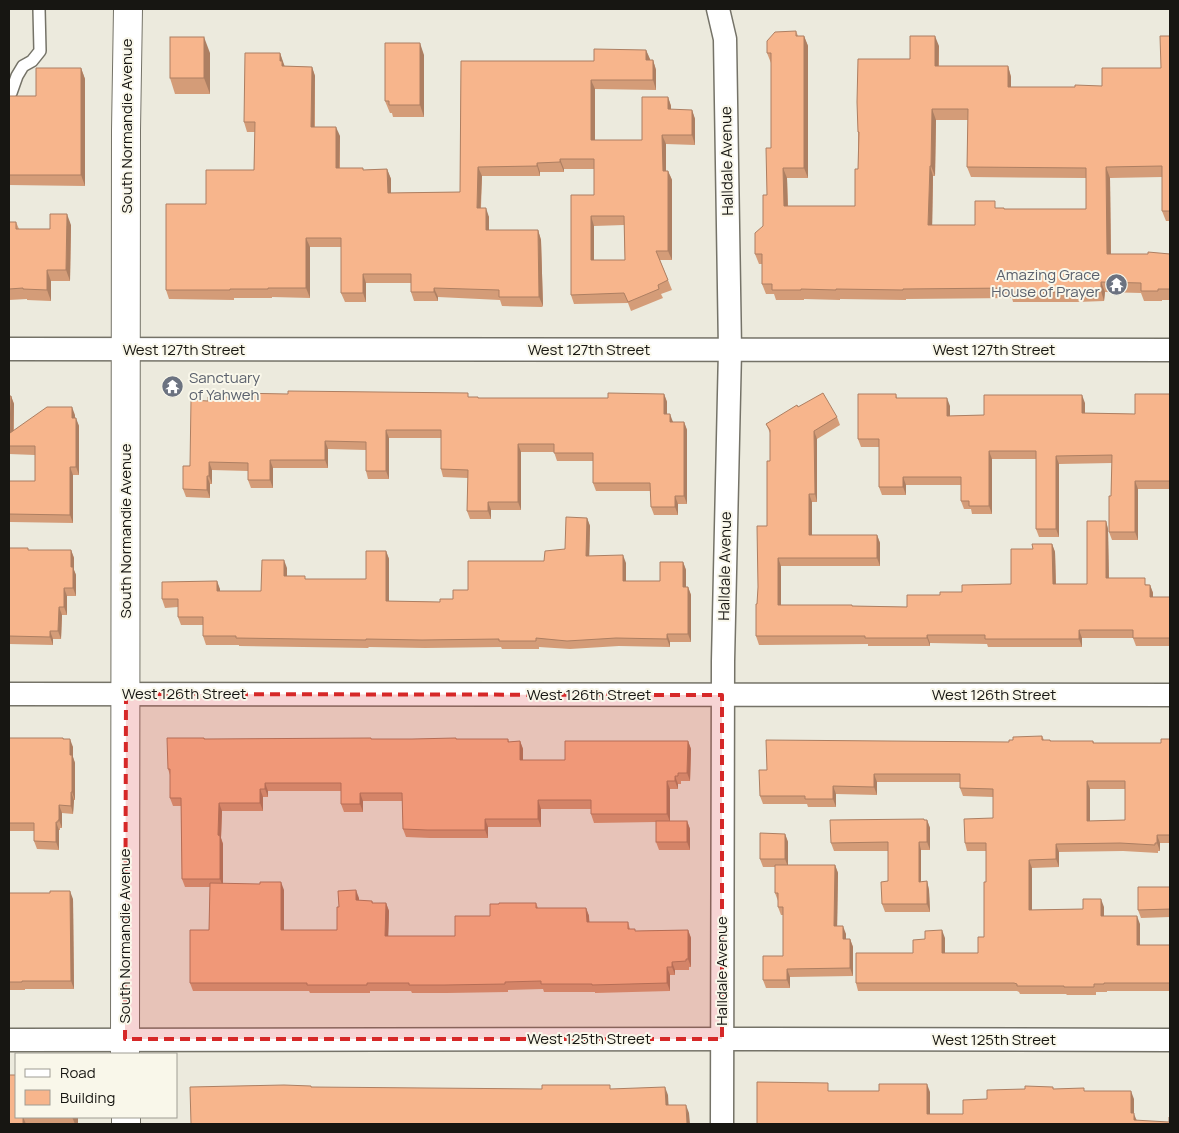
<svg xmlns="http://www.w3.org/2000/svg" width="1179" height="1133" viewBox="0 0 1179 1133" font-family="Manrope,sans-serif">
<rect width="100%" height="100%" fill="#eceadd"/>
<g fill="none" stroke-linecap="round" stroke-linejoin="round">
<defs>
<path id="service" d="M11,93L17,76L23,66L32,61L40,51L39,9"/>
<g id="minor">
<path d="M718,9L725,39L730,350L723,661L722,1124"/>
<path d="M9,349L1170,350"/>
<path d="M9,694L1170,695"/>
<path d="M9,1040L765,1039L1170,1040"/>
</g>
<g id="secondary">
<path d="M125,1054L126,130L128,9"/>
<path d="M126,1117V1124"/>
</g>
</defs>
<use href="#service" stroke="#757368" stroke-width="14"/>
<use href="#minor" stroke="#757368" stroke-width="25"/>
<use href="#secondary" stroke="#757368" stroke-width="30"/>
<use href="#service" stroke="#fff" stroke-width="11"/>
<use href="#minor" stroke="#fff" stroke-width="22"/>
<use href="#secondary" stroke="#fff" stroke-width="28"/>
</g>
<g fill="#d49c78" fill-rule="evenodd">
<path d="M796,31L798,36H804L808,46V178H787L788,206H855L858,169V132L910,59L939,46V66H1008L1011,77V87H1075L1102,86L1161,68L1170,36V221H1166L1162,211V177L1110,178L1111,254H1170V300H1162V301H1144L1141,293L1105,292L1104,301L1077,302H1013L1012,298L906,299V300L840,299V300L804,299V300H776L774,294H766L762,284V264H759L755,254L763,226L767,195L771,148V63L767,53ZM936,120H968L967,167L971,177L1086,178V209H1004L998,208L975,225H932L933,176H935Z"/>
<path d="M646,50L650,60H653L656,70V90L595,89V140H642L668,97L671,106V110H692L695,119V145L666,144V171H668L672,180V260H660L672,290L661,294L663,298L631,311L628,303L574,304L571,295L594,195V169H564V172H540V176H482L481,208L489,217V230H538L541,240L543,306L542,307L502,306L500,300L438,297V301H414L411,292V283H366V302H345L341,293V247H310V298L272,297V298H234V300L169,299L166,290L206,204L254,170L255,132H247L244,122L280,53L284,66L312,67L315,76V127L340,136V168L364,170L387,169L391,179V193L460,192L461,61H594ZM624,225L625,260H594V226Z"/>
<path d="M210,53V94H175L170,78Z"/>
<path d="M424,55V117H393L392,113H390L385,101Z"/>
<path d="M81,68L85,79V186L9,185V96H36Z"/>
<path d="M9,222H16L19,229H50L71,225L70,281H51V301L27,300V299L9,300Z"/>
<path d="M639,394H664L667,402V414L673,422H684L687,430V504H678V515H654L651,507V491H596L593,483V461H557L554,452H521V510H491V519H470L467,511L468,478L443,477L441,469V438H389V479H368L366,471V450L328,449V468H273V488H251L248,480V471L212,470V484H210V498L186,497L183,489L208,401L470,397L478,398H608Z"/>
<path d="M896,394L897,398L950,406V416L984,415L1085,403V413L1135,414L1170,394V489H1138V540H1112L1109,532L1111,496L1112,463L1059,464V537H1039L1036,529V459H992V514H972L971,509H964L961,501V485H906V495H882L879,487V447H861L858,439Z"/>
<path d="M9,396H11L14,404V431L75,415V418L79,426V475H73V523L10,522L9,520V481H35V455L9,454Z"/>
<path d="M798,407L837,417L840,425L817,439V502H812V535H877L880,543V566H781V605L907,607L940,595L962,592L1011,584L1033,549L1052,544L1055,552L1056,584H1087L1106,521L1108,529L1109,578L1150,585L1153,593V597H1170V646H1136L1133,638H1082V647H988L987,644L930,643V646H868V644L759,645L756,636L757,604L767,526L770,461V433L766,424Z"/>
<path d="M587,518L590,526L589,556L626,563V581H660L683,562L686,570V587H688L691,595V642H670V647L619,646L570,649L539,647V649H502L501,647L425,648L369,647L368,648L239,646V645H206L203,636V625H181L178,617V607L165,608L162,599L217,581L220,591H261L287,568V576L306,579H366L386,551L389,559V601L440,602L453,599L468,590L544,561L565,549Z"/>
<path d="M9,548L29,550H71L74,558V570L76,575V596H67V615H62L61,639H53V645L9,644Z"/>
<path d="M1042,736L1044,740H1050L1051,741H1093L1094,743H1161L1170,739V843H1160V851H1158V853L1123,851L1059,852V867L1032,868V910L1083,909L1104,907V916L1140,924V945H1170V991H1107V992H1096V995H1067L1066,994H1020L1019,992L1017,991H858L856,983L913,953L945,938V953H978L984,937L986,882V851H967L965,843L993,818V797L963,796L960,788V782H877V795L836,794V807H808L807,804H763L760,796L767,770L1009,742ZM1090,789H1125V820L1090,821Z"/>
<path d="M9,738H63L64,739L73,747V757L75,763V800H74L73,814L62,813V828H60V830H59V850L37,849L34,841V831H9Z"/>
<path d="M204,738L205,739H508L509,742L520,741L523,749V760H565L688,741L691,749L690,781H681V784H678V789H670V821H687L690,829V850H659L656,842V822L594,823L591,814V809H541V827H488V838H430L406,837L403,829L402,801H363V812H344L341,804V791H268V797H263V811H222L221,838L223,844V884L284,890V930H337L339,907L359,898V901H372L373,903H386L389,911L388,936H455L490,916L499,904L536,903L538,908H586L589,916V922H628L630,929H635V931L688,930L691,938V967H689V970H675V975H670V991L595,993V992H544L543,989L508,990V992L447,993H412L411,991H370V993H310L309,991H193L190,983L209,930L210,887H185L182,879L181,806H173L170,798V775L168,769Z"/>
<path d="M925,820H927L930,828V850H921V882L927,881L929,890L930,912H885L882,904L888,881V851H834L831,843Z"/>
<path d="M785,834L788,842V865H835L838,873L837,926L846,934V939H850L853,947V976L790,977V988H766L763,980L783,956V915H781L778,907V901L775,893V867H763L760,859Z"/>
<path d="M1170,887V917L1141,918L1138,910Z"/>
<path d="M9,893L73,899L74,989H25V990H9Z"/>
<path d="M16,1117H78V1124H9Z"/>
</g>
<g fill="#ad7f62">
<path d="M804,36L808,46V178L804,168Z"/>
<path d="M935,36L939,46L938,77L935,66Z"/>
<path d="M204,37L210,53V94L204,78Z"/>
<path d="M420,43L424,55V117L420,105Z"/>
<path d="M646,50L650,59V70L646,60Z"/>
<path d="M280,53L286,70V76L280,61Z"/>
<path d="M653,60L656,70V90L653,80Z"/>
<path d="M1008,66L1011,77V97L1008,87Z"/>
<path d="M312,67L315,76L314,136L311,127Z"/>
<path d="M81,68L85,79V186L81,175Z"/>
<path d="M591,80L595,89V150L591,140Z"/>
<path d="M668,97L671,106V119L668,109Z"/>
<path d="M932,109L936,120L935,176L931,166Z"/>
<path d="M692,110L695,119V145L692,135Z"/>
<path d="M336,127L340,136L339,177L336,168Z"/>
<path d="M662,135L666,144V180L663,171Z"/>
<path d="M560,159L564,169V172L560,162Z"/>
<path d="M537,163L540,172V176L537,166Z"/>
<path d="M930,166L933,176L932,235L928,225Z"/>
<path d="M478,167L482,176L480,217L477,208Z"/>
<path d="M1106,167L1110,178L1111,264L1107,254Z"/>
<path d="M783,168L787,178L788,216L784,206Z"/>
<path d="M387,169L391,179V202L388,193Z"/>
<path d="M668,171L672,180V260L668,251Z"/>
<path d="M486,208L489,217V240L486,230Z"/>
<path d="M67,214L71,225L70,281L66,270Z"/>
<path d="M591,216L594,226V270L591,260Z"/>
<path d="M538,230L541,240L543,306L539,297Z"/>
<path d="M306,238L310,247V298L306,288Z"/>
<path d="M47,270L51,281V301L47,290Z"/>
<path d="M363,274L366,283V302L363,293Z"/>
<path d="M1101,282L1105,292L1104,301L1101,291Z"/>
<path d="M434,288L438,297V301L434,292Z"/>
<path d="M664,394L667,402V422L664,414Z"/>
<path d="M1082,395L1085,403V421L1082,413Z"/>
<path d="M11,396L14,404L13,441L10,433Z"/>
<path d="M947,398L950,406V424L947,416Z"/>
<path d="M72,407L75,415V426L72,418Z"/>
<path d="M670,414L673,422H670Z"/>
<path d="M76,418L79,426V475L76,467Z"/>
<path d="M684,422L687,430V504L684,496Z"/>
<path d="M386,430L389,438V479L386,471Z"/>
<path d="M814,431L817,439V502L815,494Z"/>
<path d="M325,441L328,449V468L325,460Z"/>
<path d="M518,444L521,452V510L518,502Z"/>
<path d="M989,451L992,459V514L989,506Z"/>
<path d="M1056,456L1059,464V537L1056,529Z"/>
<path d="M270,460L273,468V488L270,480Z"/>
<path d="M209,462L212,470V484L209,476Z"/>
<path d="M70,467L73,475V523L70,515Z"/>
<path d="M207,476L210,484V498L207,490Z"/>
<path d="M903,477L906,485V495L903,487Z"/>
<path d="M1135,481L1138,489V540L1135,532Z"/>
<path d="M809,494L812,502V543L809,535Z"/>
<path d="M675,496L678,504V515L675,507Z"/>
<path d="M488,502L491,510V519L488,511Z"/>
<path d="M587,518L590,526L589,564L586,556Z"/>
<path d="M1106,521L1108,529L1109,586L1106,578Z"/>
<path d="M877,535L880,543V566L877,558Z"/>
<path d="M1052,544L1055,552L1056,592L1053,584Z"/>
<path d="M71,550L74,558V570L76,575V596L73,588L71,567Z"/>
<path d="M386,551L389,559V609L386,601Z"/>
<path d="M623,555L626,563V589L623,581Z"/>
<path d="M778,558L781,566V613L778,605Z"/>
<path d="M284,560L287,568V584L284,576Z"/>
<path d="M683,562L686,570V595L683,587Z"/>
<path d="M217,581L220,589V599L217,591Z"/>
<path d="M1150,585L1153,593V605L1150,597Z"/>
<path d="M688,587L691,595V642L688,634Z"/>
<path d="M64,588L67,596V615L64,607Z"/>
<path d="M59,607L62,615L61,639L58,631Z"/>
<path d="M1079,630L1082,638V647L1079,639Z"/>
<path d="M50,631L53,639V645L50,637Z"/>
<path d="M667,634L670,642V647L667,639Z"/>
<path d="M927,635L930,643V646L927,638Z"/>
<path d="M70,739L73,747V757L75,763V800L72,792L70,755Z"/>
<path d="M520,741L523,749V768L520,760Z"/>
<path d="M688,741L691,749L690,781L687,773Z"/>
<path d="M874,774L877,782V795L874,787Z"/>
<path d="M675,776L678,784V789L675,781Z"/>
<path d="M667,781L670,789V822L667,814Z"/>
<path d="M1087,781L1090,789V829L1087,821Z"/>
<path d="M265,783L268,791V797L265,789Z"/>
<path d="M833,786L836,794V807L833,799Z"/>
<path d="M260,789L263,797V811L260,803Z"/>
<path d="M71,792L74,800L73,814L71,806Z"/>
<path d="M360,793L363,801V812L360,804Z"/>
<path d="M538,800L541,809V827L538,819Z"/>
<path d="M219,803L222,811L221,838L223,844V887L220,879L218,835Z"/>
<path d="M59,805L62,813V828L59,820Z"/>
<path d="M485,819L488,827V838L485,830Z"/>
<path d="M927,820L930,828V850L927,842Z"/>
<path d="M687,821L690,829V850L687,842Z"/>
<path d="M56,822L59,830V850L56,842Z"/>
<path d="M785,834L788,842V867L785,859Z"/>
<path d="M1157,835L1160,843V851L1157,843Z"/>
<path d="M919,842L921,850V890L919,882Z"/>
<path d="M1056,844L1059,852V867L1056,859Z"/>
<path d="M1029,860L1032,868V918L1029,910Z"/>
<path d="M835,865L838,873L837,934L834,926Z"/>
<path d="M927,881L929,890L930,912L927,904Z"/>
<path d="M281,882L284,890V938L281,930Z"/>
<path d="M356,890L359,898V909L356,900Z"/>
<path d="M70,891L73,899L74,989L71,981Z"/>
<path d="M1101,899L1104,907V924L1101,916Z"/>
<path d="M386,903L389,911L388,944L385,936Z"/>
<path d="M586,908L589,916L590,930L587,922Z"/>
<path d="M1137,916L1140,924V953L1137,945Z"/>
<path d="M843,926L846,934V947L843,939Z"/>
<path d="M688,930L691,938V967L688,959Z"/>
<path d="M942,930L945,938V961L942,953Z"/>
<path d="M850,939L853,947V976L850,968Z"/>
<path d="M672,962L675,970V975L672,967Z"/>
<path d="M667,967L670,975V991L667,983Z"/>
<path d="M787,969L790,977V988L787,980Z"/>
<path d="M927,1084L930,1092V1122L927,1114Z"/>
<path d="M665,1087L668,1095L669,1113L666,1105Z"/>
<path d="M1131,1091L1134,1099V1114L1137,1121L1136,1124L1131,1113Z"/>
<path d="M686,1105L689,1113L690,1124H687Z"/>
<path d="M23,1117L26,1124H23Z"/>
<path d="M72,1117H78V1124H75Z"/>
</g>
<g fill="#f7b58c" stroke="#ad7f62" fill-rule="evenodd">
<path d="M796,31V36H804V168H783L784,206H855V169H858L859,132H858L857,102L858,59H910V36H935V66H1008V87H1075V85L1102,86V68H1161L1160,36H1170V211H1162V166L1106,167L1107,254H1148V252L1170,254V289H1158V291H1141V283L1101,282V291L1074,292H1009V288L903,289V290L836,289V290L801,289V290H772V284H762V254H755V233L763,226V195H767L766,148H771V53H767V41L775,32ZM932,109H968L967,167L1086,168V209H1004V208H995V201H975V225H928L930,166H931Z"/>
<rect x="170" y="37" width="34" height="41"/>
<path d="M385,43H420V105H389V101H385Z"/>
<path d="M594,49L646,50V60H653V80H591V140H642V97H668V109L692,110V135H662L663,171H668V251H656L668,280L658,285L659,289L628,302L624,293L571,295V195H594V159H560V162L537,163V166L478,167L477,208H486V230H538L539,297H499V290L434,288V292H411V274H363V293H341V238H306V288H268V289H230V290H166V204H206V170H254L255,122H244L245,53H280V61H282V66L312,67L311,127H336V168H363V170L387,169L388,193L460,192L461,61H594ZM591,216H624L625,260H591Z"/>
<path d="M36,68H81V175H9V96H36Z"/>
<path d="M50,214H67L66,270H47V290L23,289V288L9,289V222H16V229H50Z"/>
<path d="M288,391L468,393V397H478V398H608V393L664,394V414H670V422H684V496H675V507H651L650,483H593V453H554V444H518V502H488V511H467L468,470L441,469V430H386V471H366V442L325,441V460H270V480H248V463L209,462V476H207V490L183,489V466H190L191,400L208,401V397H234V393L288,394Z"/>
<path d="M823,393L837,417L814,431L815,494H809V535H877V558H778V605H852V606L907,607V595H940V592H962V585L1011,584V549H1033L1032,544H1052L1053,584H1087V521H1106V578H1145V585H1150V597H1170V638H1133V630H1079V639H985V635H927V638H865V636H756V604H757L758,587L757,526H767V461H770V430L766,424L797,405L798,407Z"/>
<path d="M858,394H896V398H947V416L984,415V395H1082V413L1135,414V394H1170V481H1135V532H1109V496H1111L1112,455L1056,456V529H1036V451H989V506H969V501H961V477H903V487H879V439H858Z"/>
<path d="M9,396H11L10,433L47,407H72V418H76V467H70V515L9,514V481H35V446H9Z"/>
<path d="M566,517L587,518L586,556L623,555V581H660V562H683V587H688V634H667V639L616,638L567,641L536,638V641H499V639L422,640L366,639V640L236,638V636H203V617H178V599H162V582L217,581V591H261L262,560H284V576H305V579H366V551H386V601L440,602V599H453V590H468V561H544L545,551L565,549Z"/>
<path d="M9,548H28V550H71V567H73V588H64V607H59L58,631H50V637L9,636Z"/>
<path d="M1042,736V740H1050V741H1093V743H1161V739H1170V835H1157V843H1155V845L1120,843L1056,844V859L1029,860V910L1083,909V899H1101V916H1137V945H1170V983H1104V984H1094V987H1064V986H1017V984L1014,983H856V953H913V940L925,939V931L942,930V953H978V937H984V882H986V843H965L964,819L993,818V789L960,788V774H874V787L833,786V799H805V796H760L759,770H767L766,740L1009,742V740H1013V737ZM1087,781H1125V820L1087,821Z"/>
<path d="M9,738H63V739H70V755H72V792H71V806L59,805V820H58V822H56V842L34,841V823H9Z"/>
<path d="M167,738H204V739L371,738V739H412L456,738V739H508V742L520,741V760H565V741H688L687,773H678V776H675V781H667V814H591V800H538V819H485V830H427L403,829L402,793H360V804H341V783H265V789H260V803H219L218,835L220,836V879H182L181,798H170V769H168Z"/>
<path d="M924,819V820H927V842H919V882L927,881V904H882L881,882L888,881V842L831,843L830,820Z"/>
<rect x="656" y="821" width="31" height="21"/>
<path d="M760,833L785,834V859H760Z"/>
<path d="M775,865H835L834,926H843V939H850V968L787,969V980H763V956H783V907H778V893H775Z"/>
<path d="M260,882H281V930H337V907H339L338,891L356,890V900L372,901V903H386L385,936H455V916H490V904H499V903H536V908H586L587,922H628V929H635V931L688,930V959H686V961L672,962V967H667V983L592,985V984H541V981L505,982V984L445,985H409V983H367V985H307V983H190V930H209L210,883L260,884Z"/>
<path d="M1138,887H1170V909L1138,910Z"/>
<path d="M50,891H70L71,981H22V982H9V893H50Z"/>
<path d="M9,1075H16V1117H23V1124H9Z"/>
<path d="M757,1082L828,1083V1091H879V1084H927V1114H963V1100L987,1099V1090L1025,1089V1086L1053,1087V1089L1084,1088V1091H1131V1113H1134V1120L1169,1122V1117H1170V1124H757Z"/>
<path d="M284,1085L311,1086V1087L542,1089V1085H610V1089L665,1087L666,1105H686L687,1124H191L190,1087Z"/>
</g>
<path fill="#d62828" fill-opacity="0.2" stroke="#d62828" stroke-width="4" stroke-dasharray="10 6" stroke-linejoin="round" d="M126,694L722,695V1039H125Z"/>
<defs>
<symbol id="temple-disc" viewBox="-11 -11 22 22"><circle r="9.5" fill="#6b7280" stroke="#f9f7ea"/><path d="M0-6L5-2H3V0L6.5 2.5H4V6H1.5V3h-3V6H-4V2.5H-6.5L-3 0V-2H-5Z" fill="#fff"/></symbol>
</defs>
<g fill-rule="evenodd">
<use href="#temple-disc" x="1104" y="272" width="25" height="25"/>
<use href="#temple-disc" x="160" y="374" width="25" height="25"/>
</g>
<g text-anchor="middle" stroke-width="4" stroke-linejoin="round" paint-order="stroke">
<g font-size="15" fill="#171612" stroke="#f9f7ea">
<text transform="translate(127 126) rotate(-90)" y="5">South Normandie Avenue</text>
<text transform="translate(727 161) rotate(-91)" y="5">Halldale Avenue</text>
<text x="184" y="355">West 127th Street</text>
<text x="589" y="355">West 127th Street</text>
<text x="994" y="355">West 127th Street</text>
<text transform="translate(126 531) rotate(-90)" y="5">South Normandie Avenue</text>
<text transform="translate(725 566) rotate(-89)" y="5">Halldale Avenue</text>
<text x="184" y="699">West 126th Street</text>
<text x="589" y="700">West 126th Street</text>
<text x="994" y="700">West 126th Street</text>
<text transform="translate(125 936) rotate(-90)" y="5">South Normandie Avenue</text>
<text transform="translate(722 971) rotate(-90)" y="5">Halldale Avenue</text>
<text x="589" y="1044">West 125th Street</text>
<text x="994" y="1045">West 125th Street</text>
</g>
<g font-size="15" fill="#5b616d" stroke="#f9f7ea" text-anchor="end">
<text x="1100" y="280">Amazing Grace<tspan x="1100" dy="17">House of Prayer</tspan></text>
<text x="189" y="383" text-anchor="start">Sanctuary<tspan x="189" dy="17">of Yahweh</tspan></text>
</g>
</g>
<rect width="1179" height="1133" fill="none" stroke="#171612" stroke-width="20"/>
<rect x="15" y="1053" width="162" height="65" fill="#f9f7ea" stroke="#9f9d94"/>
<rect x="25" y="1069" width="25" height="8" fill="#ffffff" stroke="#9f9d94"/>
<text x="60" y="1078" font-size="15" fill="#171612">Road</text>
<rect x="25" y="1090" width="25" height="15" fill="#f7b58c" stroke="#9f9d94"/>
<text x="60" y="1103" font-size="15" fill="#171612">Building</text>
</svg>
